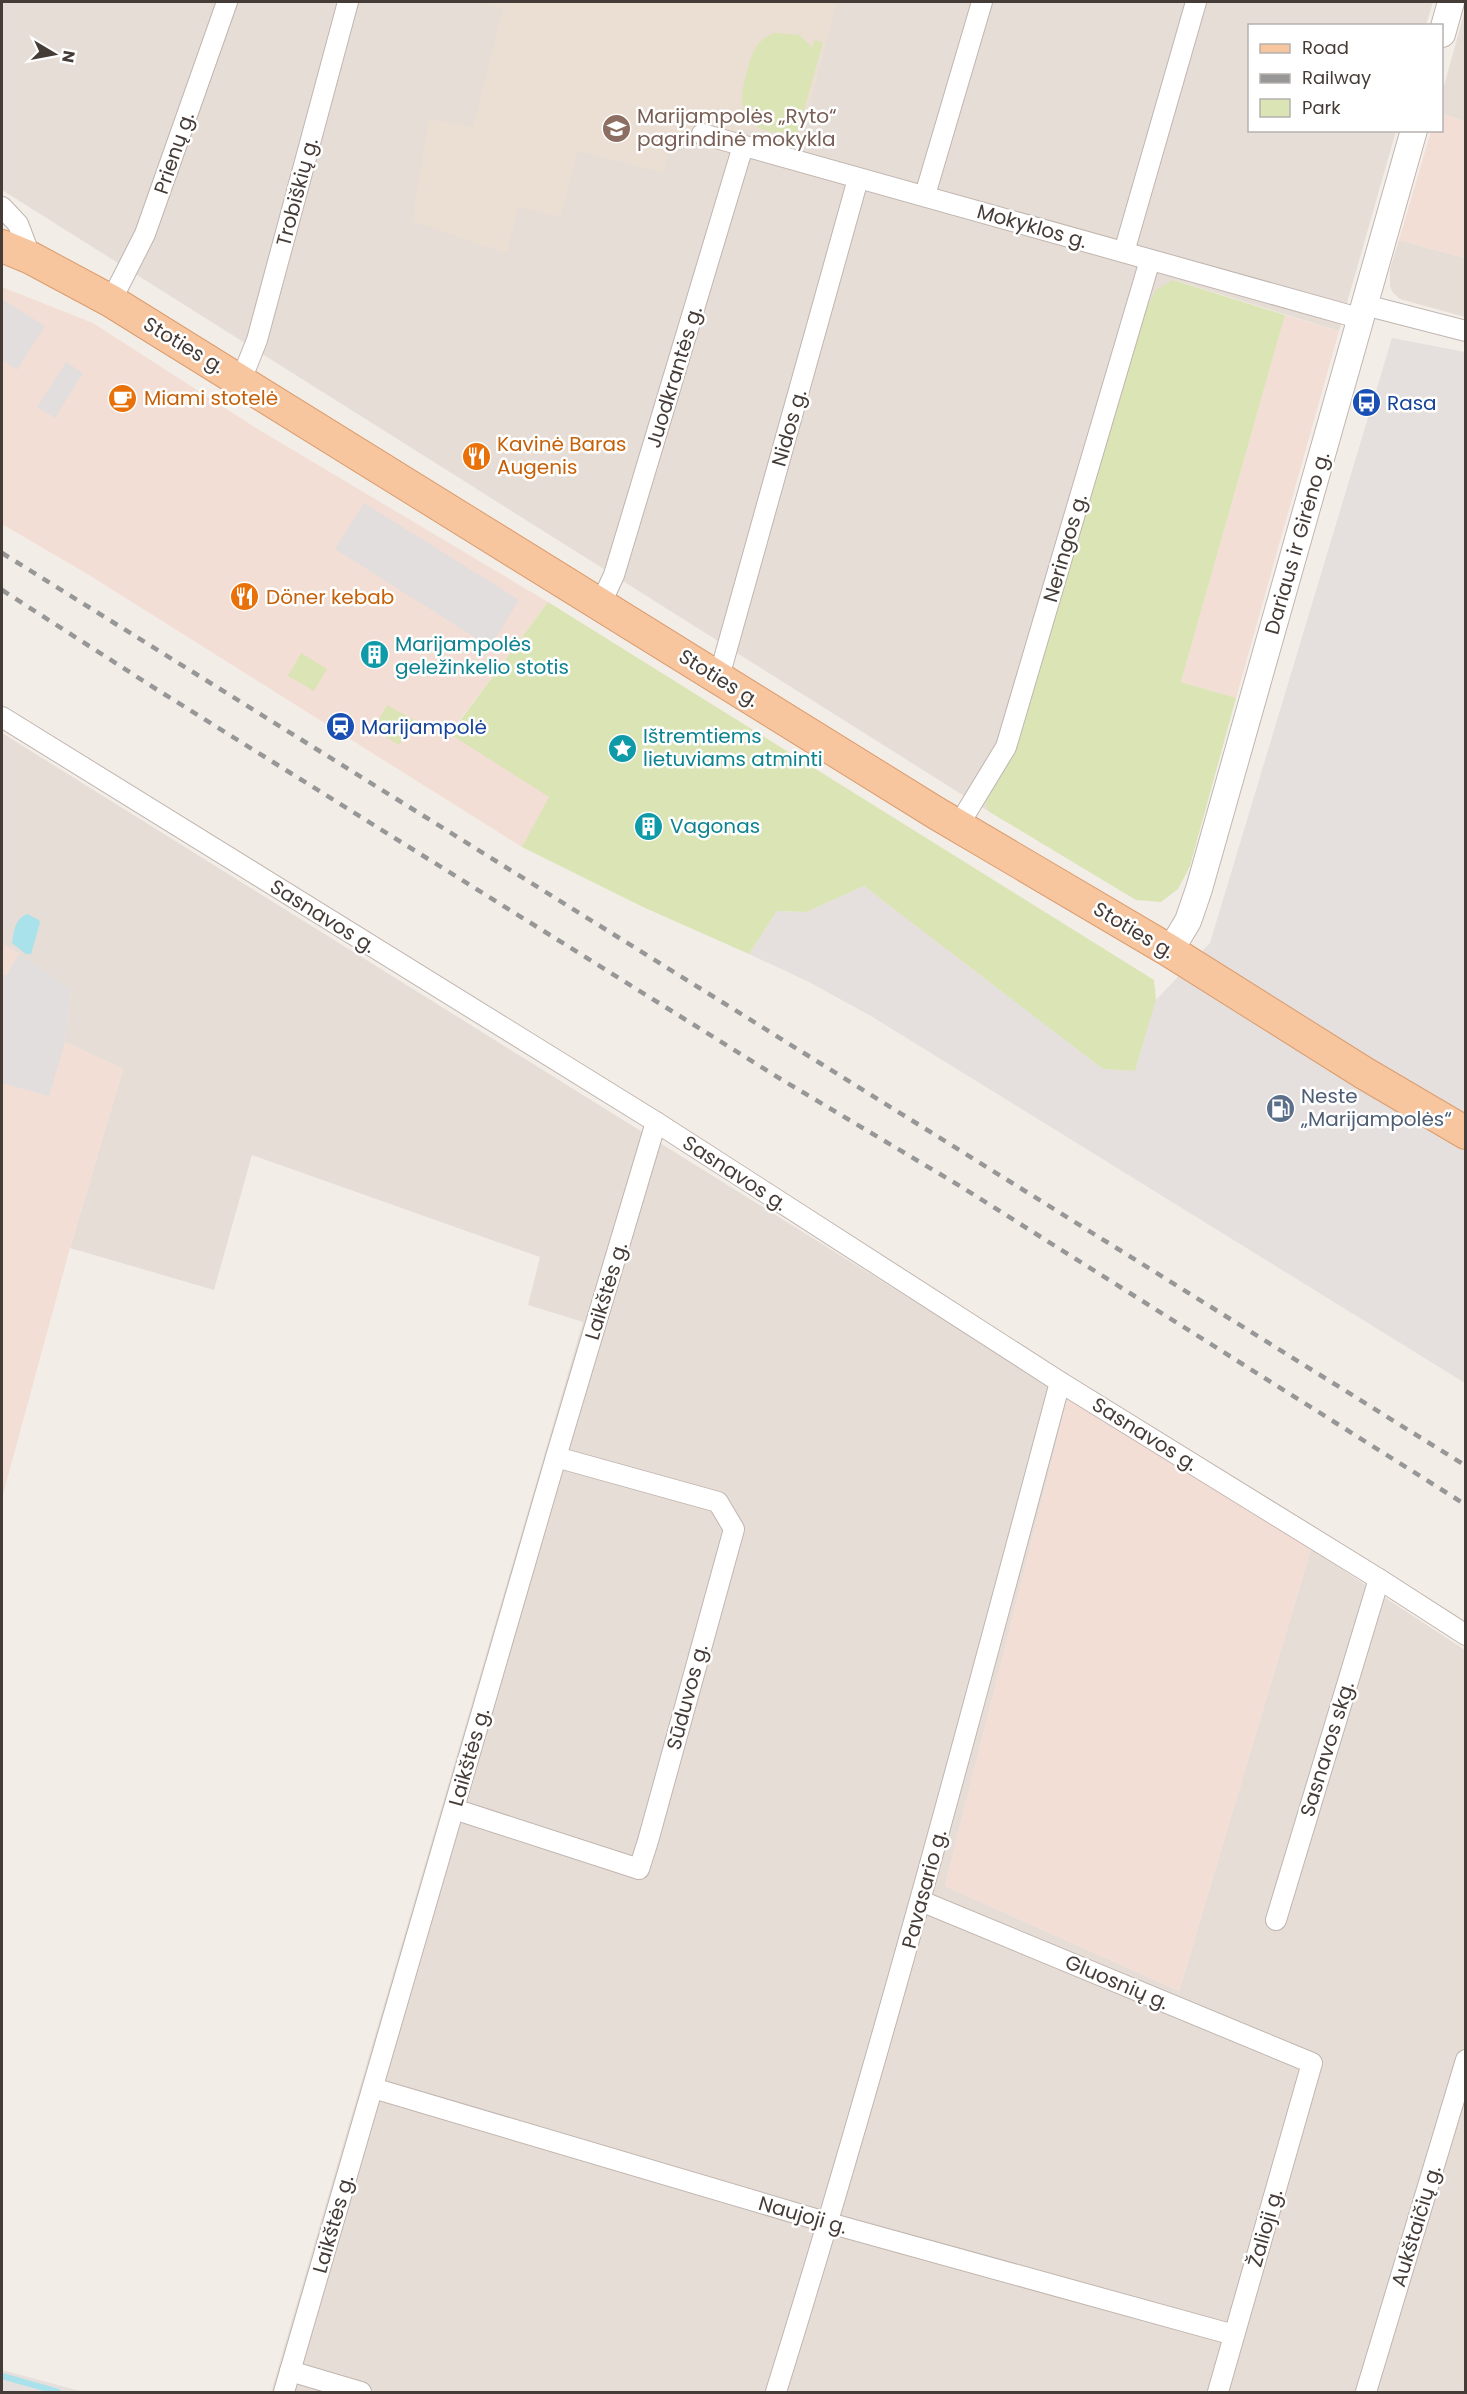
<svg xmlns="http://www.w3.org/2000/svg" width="1467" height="2394" viewBox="0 0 1467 2394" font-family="Poppins,sans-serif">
<rect width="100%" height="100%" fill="#f3ede8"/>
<g fill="#e6ddd7">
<path d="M2,2H1433L1426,25L1250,26V130L1396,131L1339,331L1174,280L1144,313L1019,740L985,800L988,811L2,190Z"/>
<path d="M1465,10V121L1442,114V93Z"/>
<path d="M1399,240L1465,258V317L1400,299L1393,293L1390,286V269Z"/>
<path d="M2,733L1068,1397L945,1886L1179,1991L1311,1549L1465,1650V2392H271L583,1322L528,1305L540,1257L252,1155L214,1290L70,1248L123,1069L65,1042L71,989L2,943Z"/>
</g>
<g fill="#f3ded5">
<path d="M1442,114L1465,121V258L1399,240L1431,131L1442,130Z"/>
<path d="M2,287L93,323L256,428L548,602L450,733L550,797L522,847L89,575L2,524Z"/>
<path d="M1285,315L1339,331L1236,698L1181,682Z"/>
<path d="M2,943L71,989L65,1042L123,1069L70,1248L2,1498Z"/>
<path d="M1068,1397L1311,1549L1179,1991L945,1886Z"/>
</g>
<g fill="#e5dfdd">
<path d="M1392,338L1465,352V1383L871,1016L809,982L749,954L777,911L806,912L864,886L1103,1069L1135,1071L1156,1000L1210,943Z"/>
<path d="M2,2370L84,2392H2Z"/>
</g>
<path fill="#ebded3" d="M478,2H837L800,144L739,128L732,155L673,139L664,173L578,151L561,217L518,207L507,254L412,221L429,119L473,127L503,8Z"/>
<g fill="#dbe4b4">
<path d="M775,33L799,35L812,47L815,40L823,42L796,139L789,137L791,130C769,138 744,126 742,101C741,90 749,61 754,51C758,42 766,36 775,33Z"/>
<path d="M1173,280L1285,315L1181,682L1236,698L1190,866L1178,889L1161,902L1136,900L988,811L985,801L1019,740L1144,313L1156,290Z"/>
<path d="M548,602L1154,980L1156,1000L1135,1071L1103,1069L864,886L806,912L777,911L749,954L643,907L522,847L549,797L450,734Z"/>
<path d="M301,653L327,669L314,691L288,676Z"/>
<path d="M387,705L414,720L399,745L373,729Z"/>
</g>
<g fill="#e1dedd">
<path d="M2,299L45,326L17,370L2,360Z"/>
<path d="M66,362L83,373L55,418L37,407Z"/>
<path d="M364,503L519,600L490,647L335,549Z"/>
<path d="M19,954L71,989L65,1042L49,1096L2,1083V974L7,975Z"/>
</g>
<path fill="#a9e2eb" d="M27,914L39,920L40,923L31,954H26L12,943C14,931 15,919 27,914Z"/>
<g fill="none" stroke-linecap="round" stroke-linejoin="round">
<path stroke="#a9e2eb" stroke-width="6" d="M2,2376L58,2392"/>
<defs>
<g id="minor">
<path d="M702,134L1362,319"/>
<path d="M925,195L982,2"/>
<path d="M2,207L18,224L31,258"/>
<path d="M1124,252L1196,2"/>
<path d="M111,301L145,234L227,2"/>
<path d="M1365,305L1466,331"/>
<path d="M241,380L257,340L348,2"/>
<path d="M600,605L614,575L743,146"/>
<path d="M719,677L858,179"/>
<path d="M2,717L656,1122L1060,1382L1379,1579L1466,1635"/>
<path d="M958,826L1006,747L1150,260"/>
<path d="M454,1809L639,1869L648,1841L734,1529L718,1502L556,1457"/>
<path d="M921,1901L1312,2063L1218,2392"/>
<path d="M1276,1920L1379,1579"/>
<path d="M373,2088L829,2223L1234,2335"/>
<path d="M290,2371L361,2392"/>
<path d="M284,2392L556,1457L656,1122"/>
<path d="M776,2392C880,2058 970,1720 1060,1382"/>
<path d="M1366,2392L1466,2060"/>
</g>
<g id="tertiary">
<path d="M1442,34L1451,2"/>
<path d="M1170,951L1188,921L1199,889L1414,130"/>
</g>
<path id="primary" d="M2,246L31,258L111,301L936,813L1170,951L1364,1073L1466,1133"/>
</defs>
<use href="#minor" stroke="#c1b5af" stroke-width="22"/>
<use href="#tertiary" stroke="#c1b5af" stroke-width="28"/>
<use href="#primary" stroke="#db9d6e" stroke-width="34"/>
<use href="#minor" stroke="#fff" stroke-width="20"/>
<use href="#tertiary" stroke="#fff" stroke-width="26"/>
<use href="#primary" stroke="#f7c59e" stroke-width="32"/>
<g stroke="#979797" stroke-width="4.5" stroke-dasharray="8 8" stroke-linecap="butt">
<path d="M2,553L1466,1466"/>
<path d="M2,590L156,689L779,1078L960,1186L1466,1505"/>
</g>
</g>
<defs>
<symbol id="school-disc" viewBox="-11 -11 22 22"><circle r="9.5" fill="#8d6e63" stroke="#fff"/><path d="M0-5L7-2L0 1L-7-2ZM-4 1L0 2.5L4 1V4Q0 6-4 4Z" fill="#fff"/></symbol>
<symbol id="cafe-disc" viewBox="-11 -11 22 22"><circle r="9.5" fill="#e8710a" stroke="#fff"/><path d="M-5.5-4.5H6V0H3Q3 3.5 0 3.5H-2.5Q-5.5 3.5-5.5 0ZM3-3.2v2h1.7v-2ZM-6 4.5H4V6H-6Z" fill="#fff"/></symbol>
<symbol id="bus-disc" viewBox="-11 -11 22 22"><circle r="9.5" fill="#1a4fb4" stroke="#fff"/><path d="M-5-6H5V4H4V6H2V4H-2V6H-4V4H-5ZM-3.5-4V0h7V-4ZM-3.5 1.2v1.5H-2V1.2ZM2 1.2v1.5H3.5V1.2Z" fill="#fff"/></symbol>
<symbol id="restaurant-disc" viewBox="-11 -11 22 22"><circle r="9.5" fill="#e8710a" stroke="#fff"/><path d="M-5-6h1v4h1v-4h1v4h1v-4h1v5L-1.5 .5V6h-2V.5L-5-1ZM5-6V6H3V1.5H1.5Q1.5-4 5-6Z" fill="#fff"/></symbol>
<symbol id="building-disc" viewBox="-11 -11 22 22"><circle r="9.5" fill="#0f9aa8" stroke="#fff"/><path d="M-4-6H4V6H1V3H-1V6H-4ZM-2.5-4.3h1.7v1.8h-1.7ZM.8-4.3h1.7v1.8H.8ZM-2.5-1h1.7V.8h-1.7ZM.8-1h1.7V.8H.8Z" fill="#fff"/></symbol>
<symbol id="station-disc" viewBox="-11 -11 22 22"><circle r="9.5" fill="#1a4fb4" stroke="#fff"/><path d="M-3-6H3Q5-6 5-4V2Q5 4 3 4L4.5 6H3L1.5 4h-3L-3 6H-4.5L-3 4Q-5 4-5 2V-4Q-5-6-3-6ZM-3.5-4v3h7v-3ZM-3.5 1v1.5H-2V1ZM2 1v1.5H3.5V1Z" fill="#fff"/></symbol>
<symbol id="sight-disc" viewBox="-11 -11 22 22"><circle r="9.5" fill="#0f9aa8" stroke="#fff"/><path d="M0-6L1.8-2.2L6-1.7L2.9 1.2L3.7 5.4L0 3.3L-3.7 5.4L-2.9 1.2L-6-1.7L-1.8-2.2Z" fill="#fff"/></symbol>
<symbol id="fuel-disc" viewBox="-11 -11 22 22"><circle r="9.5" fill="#5c6f8a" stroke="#fff"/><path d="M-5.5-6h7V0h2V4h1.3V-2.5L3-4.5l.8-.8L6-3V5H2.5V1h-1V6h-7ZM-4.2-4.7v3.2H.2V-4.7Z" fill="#fff"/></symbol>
</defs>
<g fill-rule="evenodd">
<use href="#school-disc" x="600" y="112" width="33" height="33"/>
<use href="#cafe-disc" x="106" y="382" width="33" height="33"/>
<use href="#bus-disc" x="1350" y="386" width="33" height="33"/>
<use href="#restaurant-disc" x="460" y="440" width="33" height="33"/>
<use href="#restaurant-disc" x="228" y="580" width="33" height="33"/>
<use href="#building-disc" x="358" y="638" width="33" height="33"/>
<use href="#station-disc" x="324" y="710" width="33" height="33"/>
<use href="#sight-disc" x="606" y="732" width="33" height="33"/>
<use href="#building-disc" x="632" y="810" width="33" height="33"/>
<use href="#fuel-disc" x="1264" y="1092" width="33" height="33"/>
</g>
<g text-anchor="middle" stroke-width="5" stroke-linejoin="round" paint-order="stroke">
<g font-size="20" fill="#785e54" stroke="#fff" text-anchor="start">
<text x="637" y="123">Marijampolės „Ryto“<tspan x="637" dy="23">pagrindinė mokykla</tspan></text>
</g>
<g font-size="20" fill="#463c37" stroke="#fff">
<text transform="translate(174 153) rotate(-71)" y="7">Prienų g.</text>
<text transform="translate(297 192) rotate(-75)" y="7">Trobiškių g.</text>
<text transform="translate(1032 226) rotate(16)" y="7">Mokyklos g.</text>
<text transform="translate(184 345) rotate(31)" y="7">Stoties g.</text>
<text transform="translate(674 377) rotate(-73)" y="7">Juodkrantės g.</text>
<text transform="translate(789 428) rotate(-74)" y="7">Nidos g.</text>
<text transform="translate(1297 543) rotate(-74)" y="7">Dariaus ir Girėno g.</text>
<text transform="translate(1065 548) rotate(-74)" y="7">Neringos g.</text>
<text transform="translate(719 678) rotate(32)" y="7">Stoties g.</text>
<text transform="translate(323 916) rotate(32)" y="7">Sasnavos g.</text>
<text transform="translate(1134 930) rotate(31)" y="7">Stoties g.</text>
<text transform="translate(735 1173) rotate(33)" y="7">Sasnavos g.</text>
<text transform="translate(606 1291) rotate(-73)" y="7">Laikštės g.</text>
<text transform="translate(1145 1434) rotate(32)" y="7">Sasnavos g.</text>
<text transform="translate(687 1697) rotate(-75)" y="7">Sūduvos g.</text>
<text transform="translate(1327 1749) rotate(-73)" y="7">Sasnavos skg.</text>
<text transform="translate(469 1757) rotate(-74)" y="7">Laikštės g.</text>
<text transform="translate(924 1889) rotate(-75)" y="7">Pavasario g.</text>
<text transform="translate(1117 1982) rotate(23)" y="7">Gluosnių g.</text>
<text transform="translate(803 2215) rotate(16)" y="7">Naujoji g.</text>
<text transform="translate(333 2224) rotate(-74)" y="7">Laikštės g.</text>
<text transform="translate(1416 2226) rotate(-73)" y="7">Aukštaičių g.</text>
<text transform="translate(1265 2228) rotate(-74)" y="7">Žalioji g.</text>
</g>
<g font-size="20" fill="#c56008" stroke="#fff" text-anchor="start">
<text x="144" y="405">Miami stotelė</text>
<text x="497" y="451">Kavinė Baras<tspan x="497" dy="23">Augenis</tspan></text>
<text x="266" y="604">Döner kebab</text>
</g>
<g font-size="20" fill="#164399" stroke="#fff" text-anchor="start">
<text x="1387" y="410">Rasa</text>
<text x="361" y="734">Marijampolė</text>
</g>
<g font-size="20" fill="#0d838f" stroke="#fff" text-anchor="start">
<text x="395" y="651">Marijampolės<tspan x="395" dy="23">geležinkelio stotis</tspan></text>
<text x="643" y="743">Ištremtiems<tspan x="643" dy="23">lietuviams atminti</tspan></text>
<text x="670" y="833">Vagonas</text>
</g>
<g font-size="20" fill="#4e5e75" stroke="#fff" text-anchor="start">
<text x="1301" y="1103">Neste<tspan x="1301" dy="23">„Marijampolės“</tspan></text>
</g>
</g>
<rect width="1467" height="2394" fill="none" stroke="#463c37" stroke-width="6"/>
<rect x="1248" y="24" width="195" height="108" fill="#ffffff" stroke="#b5b1af" stroke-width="1.5"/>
<rect x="1260" y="44" width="30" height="9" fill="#f7c59e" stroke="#b5b1af" stroke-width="1.5"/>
<text x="1302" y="54" font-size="18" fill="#463c37">Road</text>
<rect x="1260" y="74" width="30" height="9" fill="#979797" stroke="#b5b1af" stroke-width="1.5"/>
<text x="1302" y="84" font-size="18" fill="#463c37">Railway</text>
<rect x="1260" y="99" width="30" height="18" fill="#dbe4b4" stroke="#b5b1af" stroke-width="1.5"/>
<text x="1302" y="114" font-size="18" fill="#463c37">Park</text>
<g transform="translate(54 54) rotate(100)" stroke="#ffffff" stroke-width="4.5" paint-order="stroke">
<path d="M0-4.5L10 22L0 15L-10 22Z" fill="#463c37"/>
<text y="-9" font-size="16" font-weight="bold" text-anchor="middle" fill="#463c37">N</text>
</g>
</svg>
